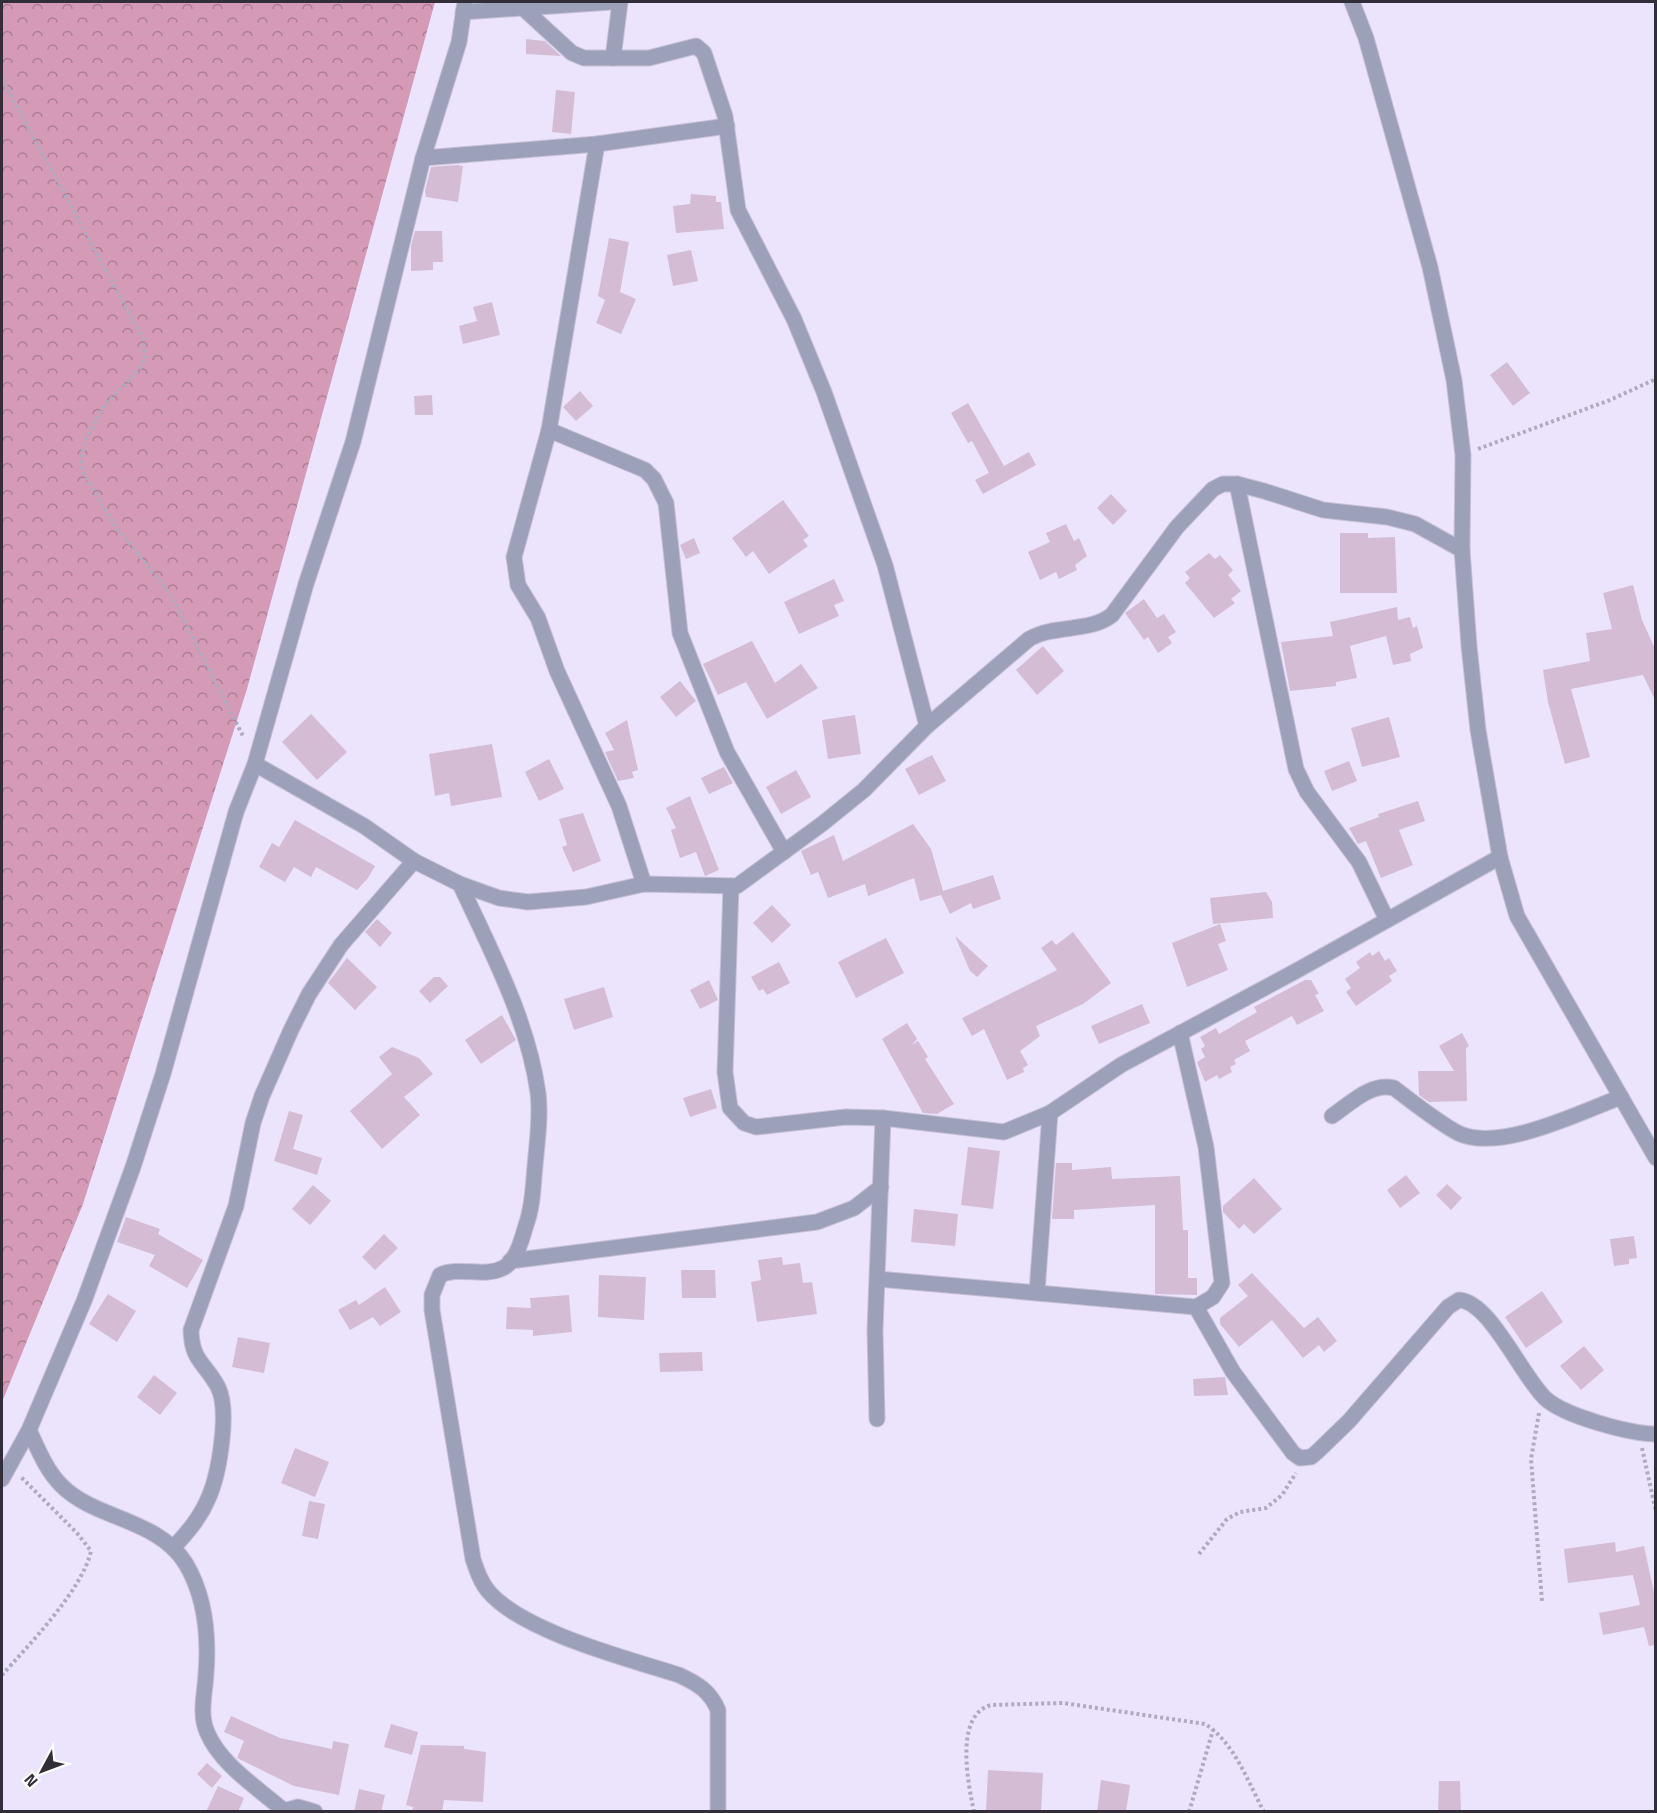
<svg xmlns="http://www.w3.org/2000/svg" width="1657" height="1813" viewBox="0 0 1657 1813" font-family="'Titillium Web',sans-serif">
<defs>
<pattern id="forest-crowns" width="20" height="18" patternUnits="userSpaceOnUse" patternTransform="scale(1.5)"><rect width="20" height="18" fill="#d49ab6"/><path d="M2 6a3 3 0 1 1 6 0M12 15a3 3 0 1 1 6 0" fill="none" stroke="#ad7e95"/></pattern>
</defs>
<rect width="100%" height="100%" fill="#ece4fd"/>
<path fill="url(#forest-crowns)" d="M2,2H435L247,689L83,1204L2,1402Z"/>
<g fill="#d4bcd5">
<path d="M526,39L545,41L561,56L526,54Z"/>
<path d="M556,90L575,92L571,134L552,132Z"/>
<path d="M457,165L463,166L458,202L426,197L425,191L431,167Z"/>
<path d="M691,194L716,196V202H721L724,229L676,233L673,206L690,204Z"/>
<path d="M415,231H442L443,262H433V270L411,271V246Z"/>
<path d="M609,238L629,242L620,292L636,299L621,334L596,323L605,300L598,296Z"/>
<path d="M691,250L698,281L673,286L667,255Z"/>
<path d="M492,302L500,335L463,344L459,326L477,321L473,307Z"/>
<path d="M1507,362L1530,393L1513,406L1490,375Z"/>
<path d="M580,391L593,406L576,421L563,407Z"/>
<path d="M432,395L433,415H415L414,396Z"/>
<path d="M968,403L1004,466L1029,452L1036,465L983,494L975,480L989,473L972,441L968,443L951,413Z"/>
<path d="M1111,494L1127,511L1113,525L1097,508Z"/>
<path d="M783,500L809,536L803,540L808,546L769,574L753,551L746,557L732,538Z"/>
<path d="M1066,524L1074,541L1079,538L1087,556L1075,565L1077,570L1059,579L1056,572L1040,580L1028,552L1050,542L1046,533Z"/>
<path d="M1340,533H1368V538L1395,537L1397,593H1340Z"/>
<path d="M694,538L700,553L686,559L680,545Z"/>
<path d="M1209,553L1215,559L1220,555L1233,570L1228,575L1241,591L1231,599L1235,603L1214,618L1185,583L1190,578L1185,572Z"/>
<path d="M834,579L844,601L834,605L839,616L799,634L784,602Z"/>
<path d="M1633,585L1642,620L1656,651V702L1643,675L1571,689L1590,757L1565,764L1548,702L1543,670L1590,661L1586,633L1612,629L1603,593Z"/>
<path d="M1144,599L1157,618L1164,614L1176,632L1168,637L1172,643L1158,653L1148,637L1144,640L1125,613Z"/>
<path d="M1397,607L1398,620L1410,617L1413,628L1417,626L1423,648L1410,654L1411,661L1393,665L1386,636L1350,646L1357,678L1336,682V686L1290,691L1281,642L1333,636L1330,622Z"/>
<path d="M752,641L775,683L801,664L818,688L767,719L746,682L718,695L703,664Z"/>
<path d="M1043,646L1064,671L1037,695L1016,670Z"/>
<path d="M680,681L696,701L676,717L660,697Z"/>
<path d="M311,714L347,752L317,780L282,742Z"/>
<path d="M855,715L861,754L828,759L822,720Z"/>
<path d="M1389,717L1400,757L1362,767L1351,728Z"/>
<path d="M627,720L638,770L632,772L634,778L618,781L605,752L614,750L605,733Z"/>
<path d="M492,744L502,797L451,806L449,793L435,796L429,754Z"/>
<path d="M932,755L946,781L919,795L905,769Z"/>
<path d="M549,759L564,789L539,801L525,772Z"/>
<path d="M1349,761L1357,781L1332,791L1324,771Z"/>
<path d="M724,767L733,783L709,794L701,778Z"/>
<path d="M796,770L811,797L781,814L766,787Z"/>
<path d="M690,796L719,870L705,876L696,852L680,858L671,830L676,828L666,808Z"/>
<path d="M1418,801L1425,821L1399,830L1413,865L1381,878L1366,841L1358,844L1349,828L1379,817L1378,814Z"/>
<path d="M583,813L601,861L573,872L562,847L567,845L559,819Z"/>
<path d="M295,820L375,866L368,878L357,890L316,867L311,877L294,867L285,882L259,867L272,843L279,847Z"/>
<path d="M913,824L931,849L943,891L993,875L1001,899L973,909L971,903L950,914L941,895L920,901L914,878L868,896L865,884L828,898L818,872L811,875L801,851L834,835L843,861Z"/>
<path d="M1266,892L1272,902L1273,918L1213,924L1210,898Z"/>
<path d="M772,905L791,925L772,943L753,923Z"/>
<path d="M377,919L392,933L380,947L365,932Z"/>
<path d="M1220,924L1226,941L1218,944L1228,970L1187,987L1172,943Z"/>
<path d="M1073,932L1111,983L1083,1004L1036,1026L1040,1036L1020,1051L1028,1065L1023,1068L1024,1072L1007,1080L984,1029L972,1036L962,1018L1057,970L1041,948L1052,940L1056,945Z"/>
<path d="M955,936L988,966L977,977L970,971Z"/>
<path d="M886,938L904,973L856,998L838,962Z"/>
<path d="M1379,951L1385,961L1389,958L1397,971L1389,976L1392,981L1356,1006L1346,992L1351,988L1345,979L1360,968L1356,962L1370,952L1372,956Z"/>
<path d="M347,958L377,987L355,1010L328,983Z"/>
<path d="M779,962L790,983L767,995L763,989L759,991L751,977Z"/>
<path d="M434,977H440L448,986L430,1003L419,991Z"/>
<path d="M709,980L718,1000L700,1009L690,990Z"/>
<path d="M1305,980H1311L1319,994L1315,995L1324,1011L1297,1025L1292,1016L1245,1041L1250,1051L1234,1060L1236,1064L1230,1067L1232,1072L1219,1079L1217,1075L1205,1082L1197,1062L1205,1057L1201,1049L1205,1046L1200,1037L1216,1028L1219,1034L1257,1012L1254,1007Z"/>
<path d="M604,987L613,1017L574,1030L564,999Z"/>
<path d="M1142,1004L1150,1023L1099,1044L1091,1026Z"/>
<path d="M502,1015L516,1040L481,1064L465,1040Z"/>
<path d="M907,1023L917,1039L912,1045L918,1041L928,1057L925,1059L954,1104L937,1114L923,1113L882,1039Z"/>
<path d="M1462,1033L1469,1046L1466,1048L1467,1101L1429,1102L1419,1095L1418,1071H1454L1439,1046Z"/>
<path d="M392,1047L419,1058L433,1074L404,1097L420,1115L382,1149L350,1111L392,1074L379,1057Z"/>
<path d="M711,1089L717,1108L690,1117L683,1098Z"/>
<path d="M289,1111L303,1115L293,1149L322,1158L317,1175L274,1161Z"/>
<path d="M968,1147L1000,1151L993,1209L961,1205Z"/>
<path d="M1056,1163H1072V1170L1111,1167L1112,1179L1180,1176L1183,1230H1188V1278H1197V1295L1155,1294V1205L1074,1210V1219H1052Z"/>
<path d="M1406,1175L1420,1193L1400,1208L1387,1190Z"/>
<path d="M1254,1178L1282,1209L1254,1234L1244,1224L1239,1229L1223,1212V1206Z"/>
<path d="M1447,1184L1462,1198L1451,1210L1436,1195Z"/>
<path d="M313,1185L331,1201L310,1225L292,1209Z"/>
<path d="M914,1209L958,1214L955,1246L911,1242Z"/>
<path d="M126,1217L160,1229L158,1234L203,1260L187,1288L149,1266L155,1255L117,1242Z"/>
<path d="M384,1234L398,1248L375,1270L362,1257Z"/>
<path d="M1634,1236L1637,1258L1629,1259V1264L1614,1266L1610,1239Z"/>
<path d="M782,1257L783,1265L800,1263L803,1283L812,1282L817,1314L757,1322L751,1282L761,1280L758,1260Z"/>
<path d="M681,1270H715L716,1298H682Z"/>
<path d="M1252,1273L1304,1328L1318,1317L1337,1341L1324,1352L1319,1345L1303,1358L1272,1320L1239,1347L1220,1324V1318L1248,1296L1238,1285Z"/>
<path d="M599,1275L646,1277L644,1320L598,1317Z"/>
<path d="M385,1287L401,1312L380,1326L373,1317L350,1330L338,1310L356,1300L359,1305Z"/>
<path d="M1542,1291L1563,1322L1526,1348L1505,1317Z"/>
<path d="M108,1294L136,1311L117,1342L89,1324Z"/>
<path d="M569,1295L572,1332L533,1336V1330L506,1329L507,1307L531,1308L530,1298Z"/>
<path d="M238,1337L270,1343L264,1373L232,1367Z"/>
<path d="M1584,1346L1604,1370L1581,1390L1560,1366Z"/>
<path d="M702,1352L703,1371L660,1372L659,1353Z"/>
<path d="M154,1375L177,1393L160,1415L137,1397Z"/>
<path d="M1225,1377L1228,1395L1194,1396L1193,1379Z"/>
<path d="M295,1448L329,1462L315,1497L281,1483Z"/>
<path d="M309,1501L325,1504L318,1539L302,1536Z"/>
<path d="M1615,1542L1616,1552L1644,1546L1656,1602V1645L1649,1646L1644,1627L1603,1635L1599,1613L1640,1605L1633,1575L1568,1583L1564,1549Z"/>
<path d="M231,1716L280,1738L332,1749L333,1741L349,1744L339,1795L294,1786L237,1758L244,1741L224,1732Z"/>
<path d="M391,1724L418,1732L412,1755L384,1747Z"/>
<path d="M421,1745L464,1746V1749L486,1752L483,1802L444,1800L442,1812H412L413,1807L406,1805Z"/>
<path d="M207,1763L222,1776L212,1788L197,1774Z"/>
<path d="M988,1770L1043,1773L1041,1812H986Z"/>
<path d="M1101,1780L1130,1785L1126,1812H1097Z"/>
<path d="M1439,1781H1460L1461,1812H1438Z"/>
<path d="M218,1786L244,1798L238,1812H206Z"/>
<path d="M359,1789L385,1795L381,1812H354Z"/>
</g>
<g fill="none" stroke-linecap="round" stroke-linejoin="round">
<defs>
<g id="minor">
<path d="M524,9L572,53L584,58H649L696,46L704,53L725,116L738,210L794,319L824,392L885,565L927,726"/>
<path d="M463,12L612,2"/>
<path d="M613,58L620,2"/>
<path d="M597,144L549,430L514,557L518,585L538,618L557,671L619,806L644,884"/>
<path d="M423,158L597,144L727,126"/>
<path d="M549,430L645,470L654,479L666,503L680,633L727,752L784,852"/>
<path d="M1237,484L1296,769L1307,792L1359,862L1387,920"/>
<path d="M255,764L364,826L414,861L460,884L499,898L528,902L586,897L644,884L737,886L822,824L864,790L927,726L1029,639C1055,624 1089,633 1112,615L1177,527L1213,489L1223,484H1237L1264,491L1323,510L1387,517L1415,524L1462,550"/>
<path d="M460,884C491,951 528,1020 538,1093C541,1117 537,1142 535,1166C533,1186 533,1206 526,1225C522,1238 517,1261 503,1268C484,1278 460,1266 440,1275L432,1295V1310L473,1559C477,1571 481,1583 489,1592C523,1632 629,1659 679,1675C698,1684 710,1691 718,1710V1812"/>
<path d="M731,886L725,1072L730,1108L744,1123L756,1127L846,1117L883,1118L1004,1132L1050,1113L1121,1065L1296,971L1500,857"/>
<path d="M1332,1116C1350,1104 1371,1082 1394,1088C1414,1103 1436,1121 1458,1133C1499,1153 1581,1112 1621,1097"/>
<path d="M510,1261L817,1222L854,1208L881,1187"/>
<path d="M878,1279L1196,1307L1213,1297L1222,1283L1206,1147L1180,1033"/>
<path d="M1037,1292L1050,1113"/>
<path d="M1196,1307L1233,1372L1293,1453L1300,1458L1311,1457L1317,1452L1349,1421L1448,1307L1459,1300C1490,1301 1523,1379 1546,1399C1565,1416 1630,1434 1656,1434"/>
<path d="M877,1419L875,1330L883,1118"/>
<path d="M29,1430C38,1449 46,1470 61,1485C95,1520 158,1518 186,1564C206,1598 209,1636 206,1674C205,1693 199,1714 207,1732C220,1764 258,1788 283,1810"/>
<path d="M2,1479L29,1430L84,1301L133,1167L163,1074L236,812L255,764L306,584L353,442L423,158L459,42L465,2"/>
<path d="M173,1548C187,1533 200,1518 208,1499C219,1475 230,1411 218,1387C204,1361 192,1362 191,1330L236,1206L253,1123L262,1096L291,1030L309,994L341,945L414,861"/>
<path d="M280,1812L298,1807L315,1812"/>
</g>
<path id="tertiary" d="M1352,2L1366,38L1430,267L1454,380L1463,455L1462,550L1469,646L1478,730L1500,857L1517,916L1656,1158"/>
</defs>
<use href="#minor" stroke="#c7bfd6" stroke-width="17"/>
<use href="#tertiary" stroke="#c7bfd6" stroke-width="17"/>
<g stroke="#b0aabe" stroke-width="4" stroke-dasharray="3 3" stroke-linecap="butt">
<path d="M2,79L143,339L145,358L140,368L104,406L86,439L81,459L83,472L114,524L171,595L244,738"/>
<path d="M1478,449L1610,400L1656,379"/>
<path d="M1539,1413L1531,1459L1542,1601"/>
<path d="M1642,1448L1656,1512"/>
<path d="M1199,1554L1227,1519L1240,1512L1266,1508L1282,1495L1296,1473"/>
<path d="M2,1675C28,1646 83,1589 91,1551L77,1533L21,1477"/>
<path d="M974,1812C968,1783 954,1715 991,1705L1063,1703L1205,1724C1234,1742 1248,1782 1264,1812"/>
<path d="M1189,1812L1213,1730"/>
</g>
<use href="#minor" stroke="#9ca1b9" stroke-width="15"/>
<use href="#tertiary" stroke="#9ca1b9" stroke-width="15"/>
</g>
<rect width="1657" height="1813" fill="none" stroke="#312d39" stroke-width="6"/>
<g transform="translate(42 1771) rotate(229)" stroke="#ffffff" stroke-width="4.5" paint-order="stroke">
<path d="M0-4.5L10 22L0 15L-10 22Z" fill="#312d39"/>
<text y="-9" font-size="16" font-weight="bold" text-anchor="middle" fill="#312d39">N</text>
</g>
</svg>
